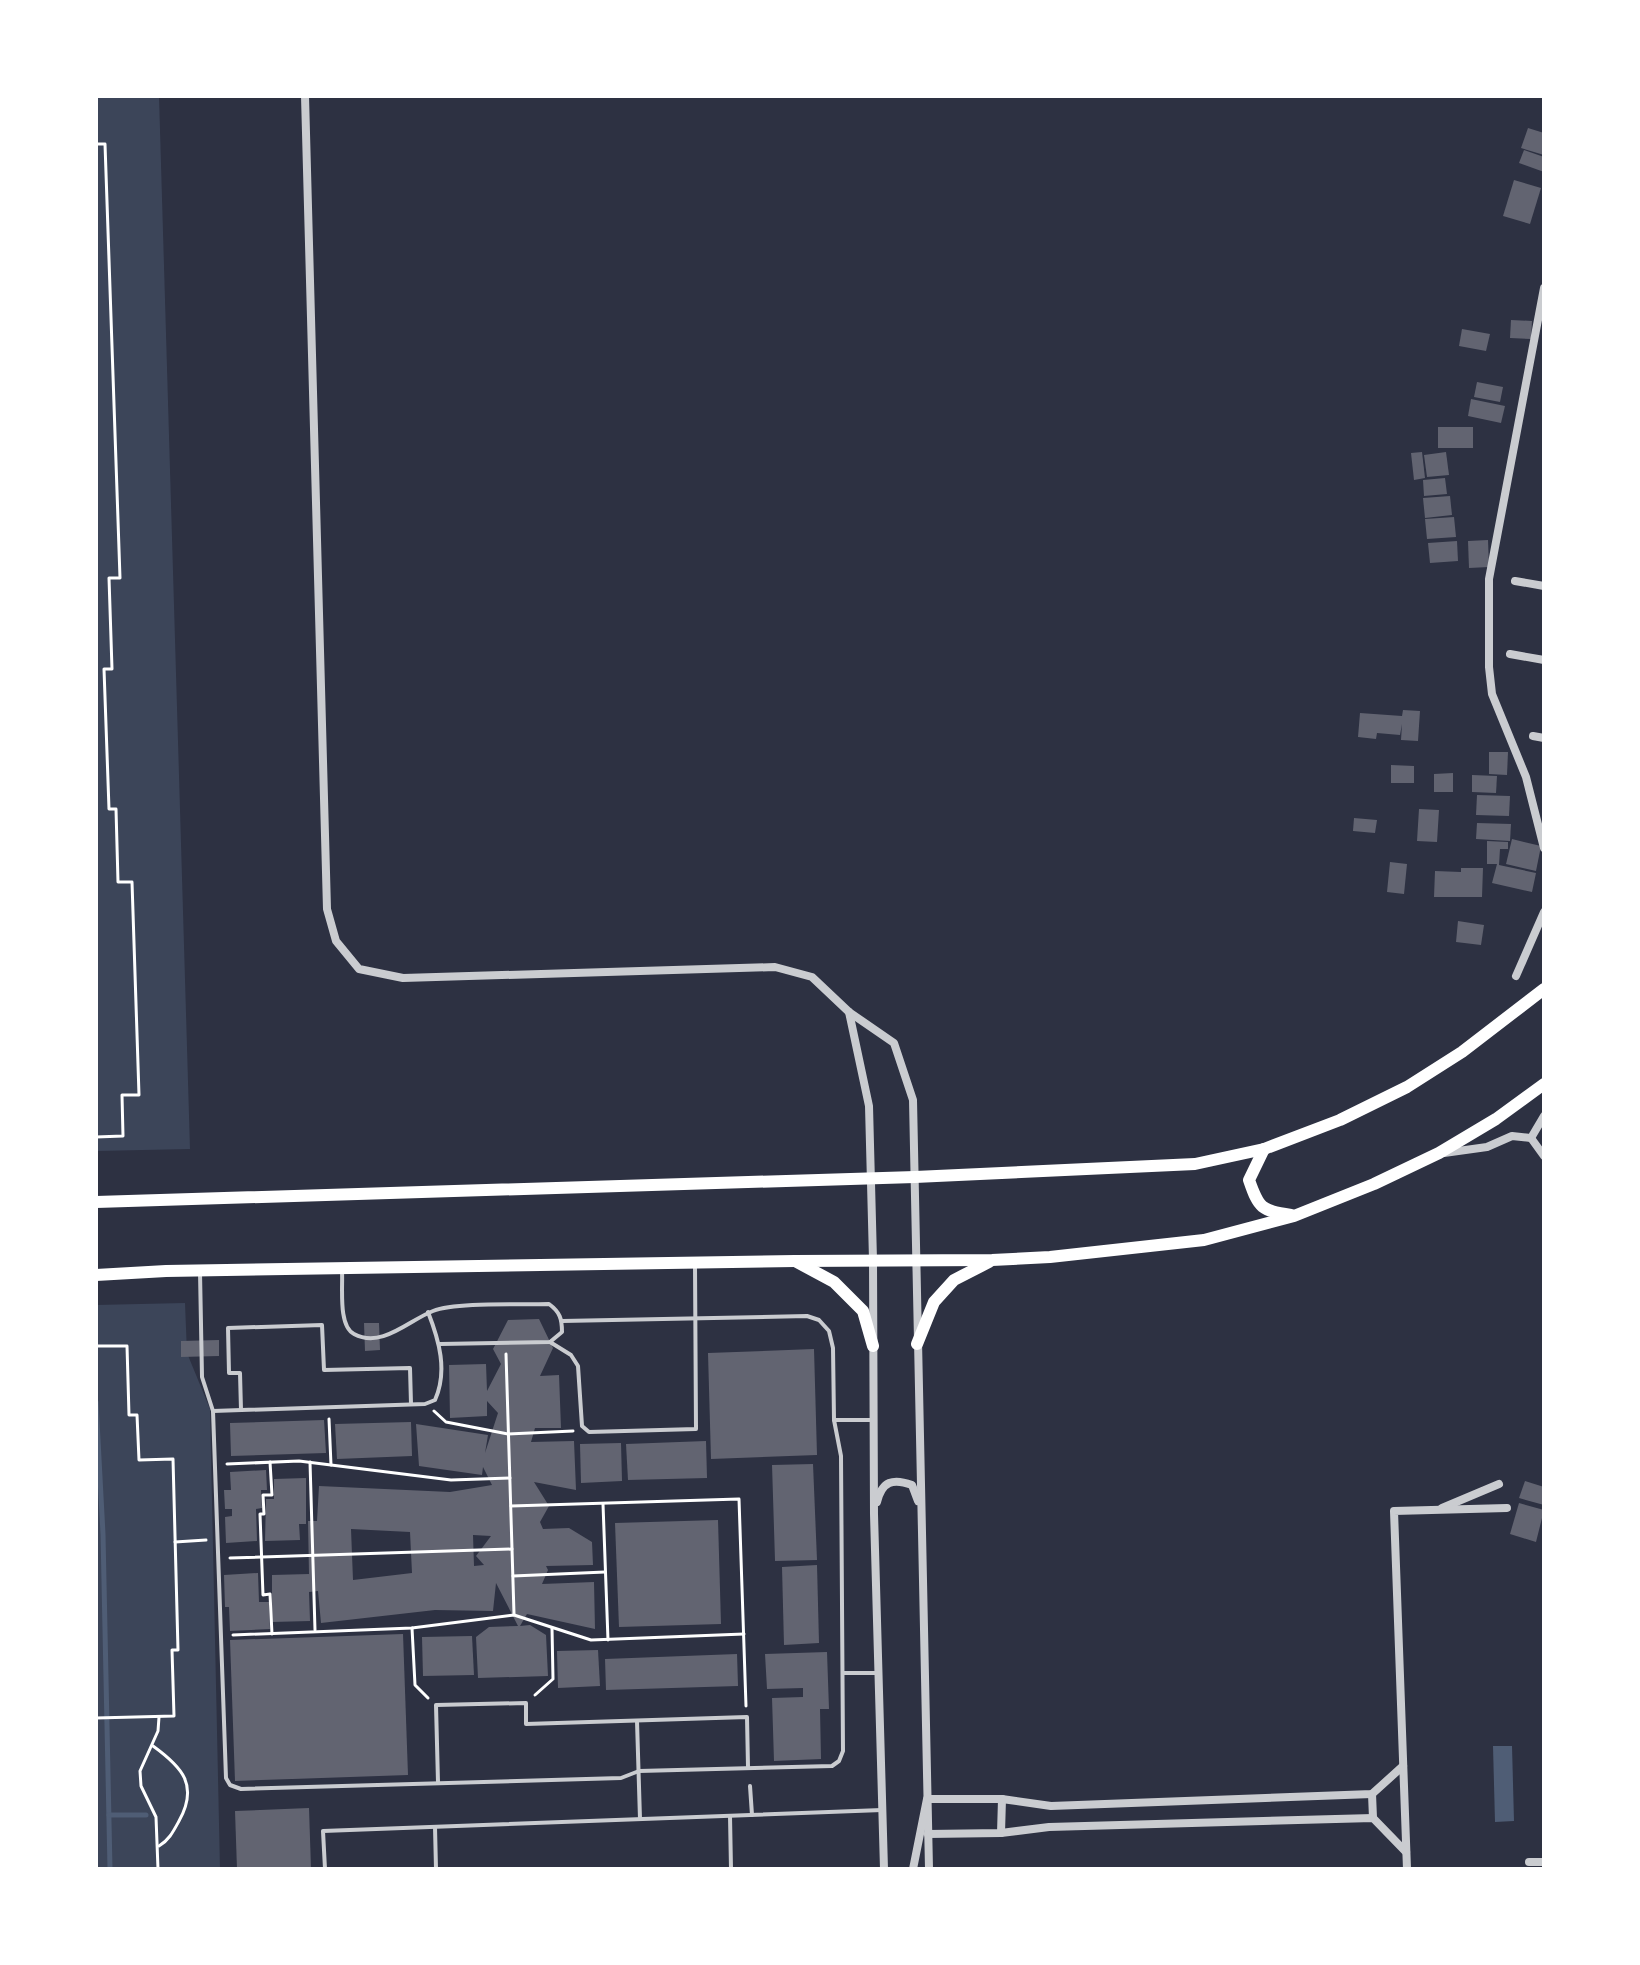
<svg xmlns="http://www.w3.org/2000/svg" width="1640" height="1965" viewBox="0 0 1640 1965" font-family="Arial,sans-serif">
<rect width="100%" height="100%" fill="#2d3142"/>
<g fill="#3c4559">
<path d="M96,96H159L190,1149L96,1151Z"/>
<path d="M185,1303L187,1353L210,1409L220,1869H96V1305Z"/>
</g>
<path fill="#4f5d75" d="M1493,1746H1512L1514,1821L1495,1822Z"/>
<g fill="none" stroke-linecap="round" stroke-linejoin="round">
<g stroke="#4f5d75" stroke-width="5">
<path d="M96,1402L103,1534L110,1869"/>
<path d="M109,1815H146"/>
</g>
</g>
<g fill="#626471" fill-rule="evenodd">
<path d="M1528,128L1544,133V155L1521,148Z"/>
<path d="M1524,150L1544,157V172L1519,163Z"/>
<path d="M1514,180L1541,188L1530,224L1503,216Z"/>
<path d="M1511,320L1532,321L1531,339L1510,338Z"/>
<path d="M1462,329L1490,334L1486,351L1459,346Z"/>
<path d="M1477,382L1503,387L1500,402L1474,397Z"/>
<path d="M1471,399L1505,406L1501,423L1468,416Z"/>
<rect x="1438" y="427" width="35" height="21"/>
<path d="M1422,452L1425,478L1414,480L1411,453Z"/>
<path d="M1446,452L1449,475L1427,477L1424,455Z"/>
<path d="M1445,478L1447,494L1424,496L1423,480Z"/>
<path d="M1450,496L1452,515L1425,518L1423,498Z"/>
<path d="M1454,517L1456,537L1427,539L1425,519Z"/>
<path d="M1488,540L1489,567L1469,568L1468,541Z"/>
<path d="M1457,541L1458,561L1430,563L1428,543Z"/>
<path d="M1403,710L1420,711L1418,741L1401,740L1402,724L1400,735L1377,733L1376,739L1358,737L1360,713L1402,716Z"/>
<path d="M1489,752H1508L1507,775L1489,774Z"/>
<path d="M1391,765L1414,766V783H1391Z"/>
<path d="M1453,773V792H1434V774Z"/>
<path d="M1472,775L1497,776L1496,793L1472,792Z"/>
<path d="M1477,795L1510,796L1509,816L1476,815Z"/>
<path d="M1419,809L1439,810L1437,842L1417,841Z"/>
<path d="M1354,818L1377,820L1375,833L1353,831Z"/>
<path d="M1477,823L1511,824L1510,841L1476,839Z"/>
<path d="M1512,839L1541,846L1536,871L1506,864Z"/>
<path d="M1487,841L1508,842V849H1500L1499,865L1536,873L1532,892L1492,883L1497,864H1487Z"/>
<path d="M1390,862L1407,864L1404,894L1387,892Z"/>
<path d="M1461,868H1483L1482,897H1434L1435,871L1461,872Z"/>
<path d="M1458,921L1484,925L1481,945L1456,942Z"/>
<path d="M539,1319L553,1348L540,1376L559,1375L561,1428H535L531,1442L574,1441L576,1490L534,1482L549,1506L540,1522L543,1529L569,1528L592,1542L593,1565L546,1566L548,1570L542,1584L594,1582L595,1629L527,1614L520,1626L530,1625L546,1635L548,1676L478,1678L476,1637L489,1627L518,1626L496,1583L493,1611L435,1610L321,1623L318,1591L309,1592L310,1621L272,1622V1575L309,1574L308,1521H317L319,1486L450,1492L492,1485L483,1467L482,1475L419,1466L416,1424L488,1435L485,1453L498,1413L487,1401V1416L450,1418L449,1365L486,1364L487,1391L501,1364L493,1349L508,1320ZM351,1529L410,1532L412,1573L353,1580ZM473,1535L491,1536L476,1556L484,1565L474,1566Z"/>
<path d="M364,1323H379L380,1350L365,1351Z"/>
<path d="M219,1340V1356L181,1357V1341Z"/>
<path d="M814,1349L817,1455L711,1459L708,1353Z"/>
<path d="M324,1420L326,1453L231,1456L230,1423Z"/>
<path d="M411,1422L412,1456L337,1459L335,1424Z"/>
<path d="M706,1441L707,1478L628,1480L626,1444Z"/>
<path d="M621,1443L622,1481L581,1483L580,1444Z"/>
<path d="M813,1464L817,1560L775,1561L772,1465Z"/>
<path d="M266,1470L267,1490H261L262,1508L256,1509L257,1541L226,1543L225,1517L232,1516V1509H225L224,1490H231L230,1472Z"/>
<path d="M306,1478V1524H299L300,1540L265,1541L266,1499H274V1479Z"/>
<path d="M1525,1481L1544,1487V1505L1519,1498Z"/>
<path d="M1519,1503L1544,1510L1536,1542L1510,1534Z"/>
<path d="M718,1520L721,1624L619,1627L615,1523Z"/>
<path d="M817,1565L819,1643L784,1645L782,1567Z"/>
<path d="M258,1573L259,1602H269L270,1629L230,1631L229,1607H225L224,1575Z"/>
<path d="M403,1634L408,1775L235,1781L230,1640Z"/>
<path d="M472,1636L474,1675L423,1676L422,1637Z"/>
<path d="M598,1650L600,1686L558,1688L557,1651Z"/>
<path d="M827,1652L829,1709H820L821,1759L774,1761L772,1698L803,1697V1688L767,1689L765,1654Z"/>
<path d="M737,1654L738,1686L606,1690L605,1659Z"/>
<path d="M309,1808L311,1869H237L235,1811Z"/>
</g>
<g fill="none" stroke-linecap="round" stroke-linejoin="round">
<g stroke="#fff" stroke-width="3">
<path d="M96,144H105L120,578H109L112,669H104L109,809H116L118,882H132L139,1095H122L123,1136L96,1137"/>
<path d="M96,1346H127L129,1415H137L139,1460L173,1459L178,1650H172L174,1716L96,1718"/>
<path d="M506,1354L514,1614"/>
<path d="M434,1411L446,1422L508,1434L573,1431"/>
<path d="M329,1419L331,1465"/>
<path d="M270,1462L272,1495H263L264,1514H260L263,1595L270,1594L272,1634"/>
<path d="M310,1462L315,1630"/>
<path d="M227,1464L299,1461L451,1480L510,1478"/>
<path d="M603,1504L608,1640"/>
<path d="M511,1506L739,1499L746,1706"/>
<path d="M175,1542L206,1540"/>
<path d="M230,1558L512,1549"/>
<path d="M513,1576L605,1572"/>
<path d="M412,1628L415,1685L428,1698"/>
<path d="M233,1635L412,1628L514,1615L591,1640L744,1634"/>
<path d="M535,1695L553,1679L552,1628"/>
<path d="M153,1746C182,1767 199,1785 179,1821C173,1832 169,1840 159,1846"/>
<path d="M158,1869L156,1817L141,1786L140,1771L158,1731L159,1717"/>
</g>
<g stroke="#caccd0" stroke-width="4">
<path d="M342,1271C343,1287 338,1326 354,1334C382,1349 409,1320 433,1311C456,1302 521,1305 549,1304C560,1312 562,1319 562,1332L550,1342L440,1344"/>
<path d="M200,1272L202,1377L213,1411L226,1778L230,1785L241,1789L621,1778L639,1771L832,1766L839,1761L843,1751L841,1456L834,1420L833,1348L829,1331L819,1320L807,1316L562,1321"/>
<path d="M550,1342L571,1355L578,1366L582,1426L589,1432L696,1429L695,1265"/>
<path d="M241,1410L240,1373H229L228,1328L322,1325L324,1370L410,1368L411,1404"/>
<path d="M213,1411L425,1404L435,1400C448,1371 439,1340 428,1312"/>
<path d="M834,1420H871"/>
<path d="M843,1673H877"/>
<path d="M637,1721L640,1819"/>
<path d="M438,1782L436,1705L526,1703V1724L747,1717L748,1767"/>
<path d="M750,1786L752,1815"/>
<path d="M730,1816L731,1869"/>
<path d="M435,1827L436,1869"/>
<path d="M325,1869L323,1831L882,1810"/>
</g>
<g stroke="#caccd0" stroke-width="8">
<path d="M305,96L327,909L336,941L359,969L403,978L775,967L812,977L849,1012L894,1043L913,1100L929,1869"/>
<path d="M1544,288L1489,579V667L1492,694L1526,777L1544,848"/>
<path d="M1515,581L1544,586"/>
<path d="M1510,654L1544,660"/>
<path d="M1533,736L1544,738"/>
<path d="M1516,976L1544,912"/>
<path d="M849,1012L869,1106L873,1260L874,1514L884,1869"/>
<path d="M1531,1138L1544,1156"/>
<path d="M1444,1153L1487,1147L1512,1136L1531,1138L1544,1116"/>
<path d="M877,1502C882,1481 893,1478 912,1485L918,1501"/>
<path d="M1442,1508L1499,1484"/>
<path d="M1372,1794L1373,1818"/>
<path d="M1001,1833L1002,1799"/>
<path d="M928,1834L1001,1833L1049,1827L1373,1818L1406,1852"/>
<path d="M1529,1862H1544"/>
<path d="M913,1869L927,1799H1002L1051,1806L1372,1794L1403,1766"/>
<path d="M1407,1869L1394,1511L1507,1508"/>
</g>
<g stroke="#fff" stroke-width="12">
<path d="M1264,1149L1249,1180C1259,1209 1261,1210 1291,1215"/>
<path d="M96,1202L915,1177L1195,1164L1264,1149L1340,1120L1407,1087L1462,1052L1544,989"/>
<path d="M795,1261L834,1282L863,1311L873,1346"/>
<path d="M96,1275L166,1271L795,1261L992,1260L1050,1257L1204,1240L1294,1216L1374,1184L1439,1153L1496,1119L1544,1084"/>
<path d="M917,1344L934,1302L954,1280L989,1262"/>
</g>
</g>
<rect width="1640" height="1965" fill="none" stroke="#ffffff" stroke-width="196"/>
</svg>
